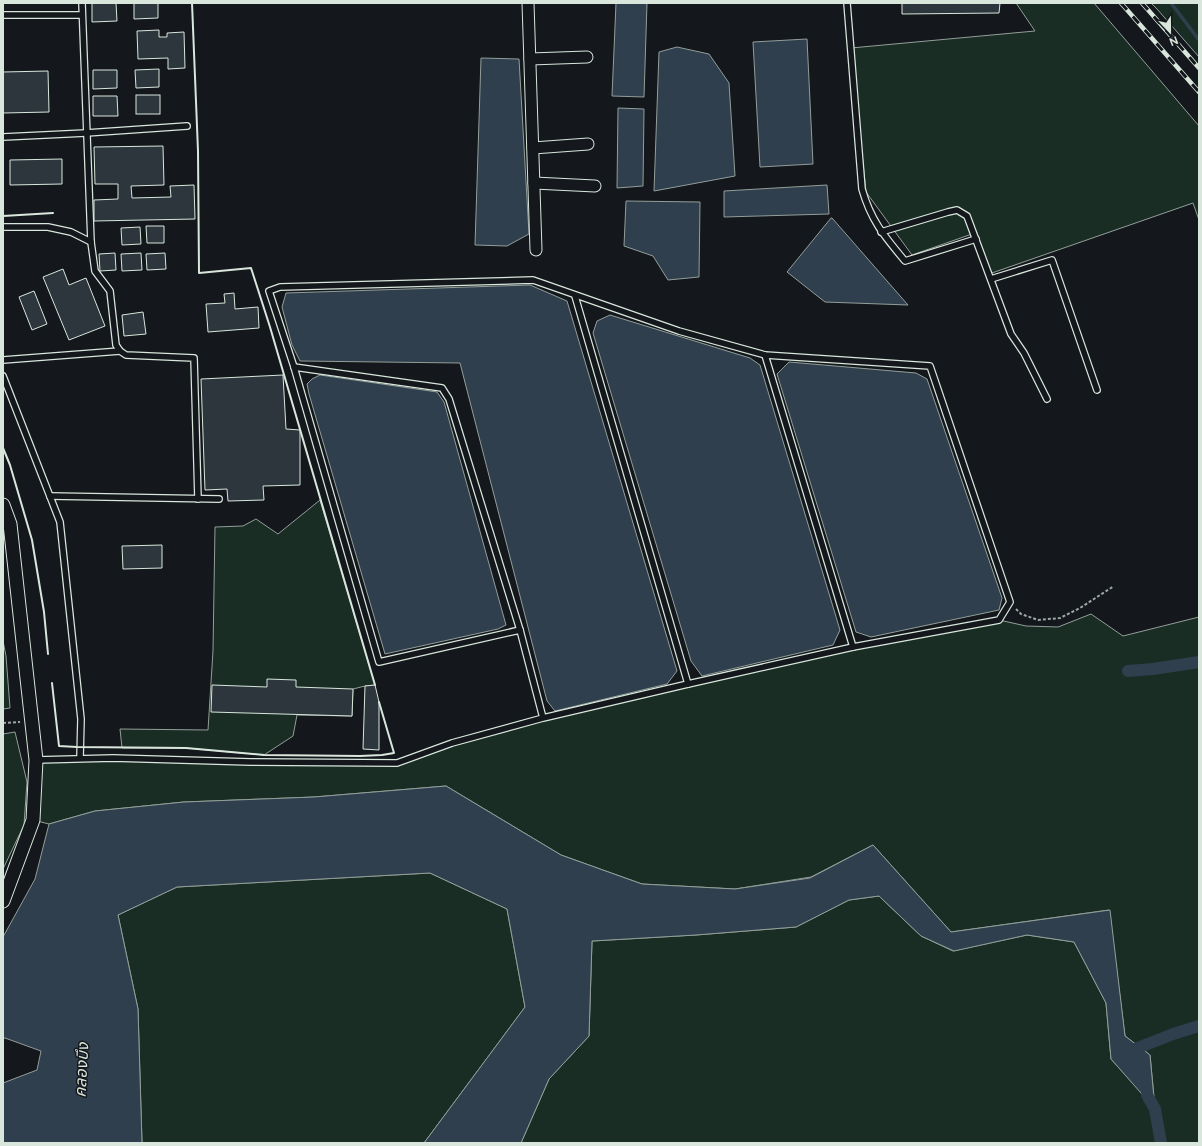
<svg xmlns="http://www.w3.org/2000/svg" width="1202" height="1146" viewBox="0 0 1202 1146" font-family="Figtree,'Noto Sans Thai',sans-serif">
<rect width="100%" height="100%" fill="#14181c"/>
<g fill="#1a2d24" stroke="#939e99">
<path d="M1016,3H1094L1199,126V220L1193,203L989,274L972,234L912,255L866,192L851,48L1035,31Z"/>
<path d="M1151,3H1199V57L1157,9Z"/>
<path d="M320,500L375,685L365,686L353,689L352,716L297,715L293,736L264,755L186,748H122L120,729L208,730L213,651L215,527L243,526L256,519L278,534Z"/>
<path d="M1091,614L1123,636L1199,617V1143H521L549,1079L589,1036L592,941L696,935L796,927L849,900L879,896L921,936L953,951L1027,935L1074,942L1106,1003L1111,1059L1155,1108L1150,1055L1125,1036L1109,910L951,932L873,845L811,877L735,889L642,884L561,855L446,786L314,797L184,802L95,811L49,824L33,820L36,760L397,763L452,743L543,718L853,647L999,620L1026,626L1058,627Z"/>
<path d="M3,641L6,656L10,708L3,709Z"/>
<path d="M15,732L27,782L24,825L3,869V734Z"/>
<path d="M430,873L507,909L525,1007L424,1143H142L138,1009L118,915L177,887Z"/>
</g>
<g fill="#2f3f4d" stroke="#939e99">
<path d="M616,3H647L644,97L612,96Z"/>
<path d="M807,39L813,164L760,167L753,42Z"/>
<path d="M677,47L709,54L729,83L735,176L654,191L659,52Z"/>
<path d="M481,58L519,59L529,234L507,246L475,245Z"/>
<path d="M618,108L644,109L643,186L617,188Z"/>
<path d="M827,185L829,214L724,217V191Z"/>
<path d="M626,201L700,202L699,277L668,280L653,256L624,246Z"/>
<path d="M831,218H832L908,305L825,302L787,272Z"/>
<path d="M530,285L567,301L677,671L667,684L555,711L547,701L460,363L300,361L292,345L282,307L286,293Z"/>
<path d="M610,315L750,358L760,365L840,630L833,645L702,676L691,661L593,333L597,321Z"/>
<path d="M789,362L916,373L927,379L1002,598L999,610L871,637L856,632L777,374Z"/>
<path d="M320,375L437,392L444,402L506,625L498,629L385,654L309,394L307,384L312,379Z"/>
<path d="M446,786L561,855L642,884L735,889L810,878L873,845L951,932L1110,910L1125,1036L1150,1055L1155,1109L1111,1059L1106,1003L1074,942L1027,935L954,951L921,936L879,896L849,900L796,927L696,935L592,941L589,1036L549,1079L521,1143H424L525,1007L507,909L430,873L177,887L118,915L138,1009L142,1143H3V1083L37,1070L41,1051L5,1038H3V937L35,879L49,824L95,811L184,802L314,797Z"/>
</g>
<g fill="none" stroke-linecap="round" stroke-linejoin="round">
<path stroke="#2f3f4d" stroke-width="3.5" d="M1171,3L1199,40"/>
<g stroke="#2f3f4d" stroke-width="12">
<path d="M1128,671L1153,669L1199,662"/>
<path d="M1125,1053L1173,1034L1199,1026"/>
<path d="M1147,1095L1155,1109L1161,1143"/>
</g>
</g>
<g fill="#2c363c" stroke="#d8e6dc">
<path d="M92,3H116L117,21L92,22Z"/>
<path d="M134,3H158V18L134,19Z"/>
<path d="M902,3H1000L999,13L902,14Z"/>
<path d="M159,30V37H167V33L184,32L185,68L168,69V58L138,59L137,31Z"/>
<path d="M159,69V87L136,88L135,70Z"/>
<path d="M93,70H117V88L93,89Z"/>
<path d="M48,71L49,112L3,113V72Z"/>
<rect x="136" y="95" width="24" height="19"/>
<path d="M93,96H117L118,116H93Z"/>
<path d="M163,146L164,185L131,186L132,198L171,197L170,186L194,185L195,219L94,221V200L118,199V184H95L94,147Z"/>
<path d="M62,159V184L10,185V160Z"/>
<path d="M146,226H164V243H147Z"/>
<path d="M140,227L141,244L122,245L121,228Z"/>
<path d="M115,253L116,270L100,271L99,254Z"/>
<path d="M141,253L142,270L122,271L121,254Z"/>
<path d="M165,253L166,269L147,270L146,254Z"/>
<path d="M63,269L69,285L86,278L105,326L69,340L43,277Z"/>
<path d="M34,291L47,324L32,330L19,297Z"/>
<path d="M234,293L235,309L258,307L259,328L208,332L206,304L225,303L224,294Z"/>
<path d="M143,312L146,334L124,336L122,315Z"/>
<path d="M283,375L286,429L300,430V485L263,486L264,500L228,501L227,489L205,490L201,379Z"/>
<path d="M162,545V568L123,569L122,546Z"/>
<path d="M267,679L296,680V687L353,689L352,716L211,712L212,685L267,687Z"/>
<path d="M375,685L379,702V750L363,749L365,686Z"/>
</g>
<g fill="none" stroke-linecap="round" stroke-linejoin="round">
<defs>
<g id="service">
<path d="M82,3L91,242L95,271L110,291L116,345L120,351L126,355L194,358L198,499"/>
<path d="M847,3L862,189C871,221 885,237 905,261L976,239"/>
<path d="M3,15H82"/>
<path d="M3,137L86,133L187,126"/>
<path d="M3,227H48L71,232L91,242"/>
<path d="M881,232L948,212L957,210L967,216L1011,334L1024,353L1047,399"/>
<path d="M991,279L1052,260L1097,390"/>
<path d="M575,296L688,684"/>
<path d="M765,355L853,647"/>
<path d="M3,360L120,351"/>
<path d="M294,367L442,388L449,399L520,630"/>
<path d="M3,376L60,522L81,719L80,758"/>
<path d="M50,496L219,499"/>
<path d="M36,760L113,758L251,762L397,763L452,743L543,718L688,684L853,647L999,620L1010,602L930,366L765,355L679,331L533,280L280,287L269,291L294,367L379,662L520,630L543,718"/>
</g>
<g id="minor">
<path d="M528,3L536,250"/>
<path d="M530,59L587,57"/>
<path d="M533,148L588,144"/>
<path d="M534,183L595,186"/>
</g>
<path id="tertiary" d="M3,505L10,524L36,760L33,820L3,901"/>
</defs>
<use href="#service" stroke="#d8e6dc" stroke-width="8"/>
<use href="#minor" stroke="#d8e6dc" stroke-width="13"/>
<use href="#tertiary" stroke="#d8e6dc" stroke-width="15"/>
<g stroke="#9da8a2" stroke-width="2" stroke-dasharray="3 2" stroke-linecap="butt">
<path d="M1016,609L1021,614L1038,620L1060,618L1080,608L1114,586"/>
<path d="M3,723L20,722"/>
</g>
<use href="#service" stroke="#14181c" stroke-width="5.5"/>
<use href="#minor" stroke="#14181c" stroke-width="11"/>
<use href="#tertiary" stroke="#14181c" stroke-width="13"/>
<defs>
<g id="rail">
<path d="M1121,3L1199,92"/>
<path d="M1142,3L1199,68"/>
</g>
</defs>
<use href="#rail" stroke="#d8e6dc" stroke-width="4.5"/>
<use href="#rail" stroke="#14181c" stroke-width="3" stroke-dasharray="9" stroke-linecap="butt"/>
<g stroke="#d8e6dc" stroke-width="2">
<path d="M192,3L198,151L199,273L251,268L270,327L375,685"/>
<path d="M3,216L53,213"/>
<path d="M3,448L10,465L32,540L44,612L48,654"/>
<path d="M52,683L59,746L77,747L186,748L264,755L360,756L382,755L394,753L379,702"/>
</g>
</g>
<g text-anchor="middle" stroke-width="3" stroke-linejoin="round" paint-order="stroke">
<g font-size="16" font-style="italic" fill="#d8e6dc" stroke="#14181c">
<text transform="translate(81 1070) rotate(-87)" y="6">คลองบึง</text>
</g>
</g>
<rect width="1202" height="1146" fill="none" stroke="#d8e6dc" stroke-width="8"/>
<g transform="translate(1170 32) rotate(158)" stroke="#14181c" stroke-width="3" paint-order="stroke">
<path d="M0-3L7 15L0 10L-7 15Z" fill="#d8e6dc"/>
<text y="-6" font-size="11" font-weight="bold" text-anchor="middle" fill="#d8e6dc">N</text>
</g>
</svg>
